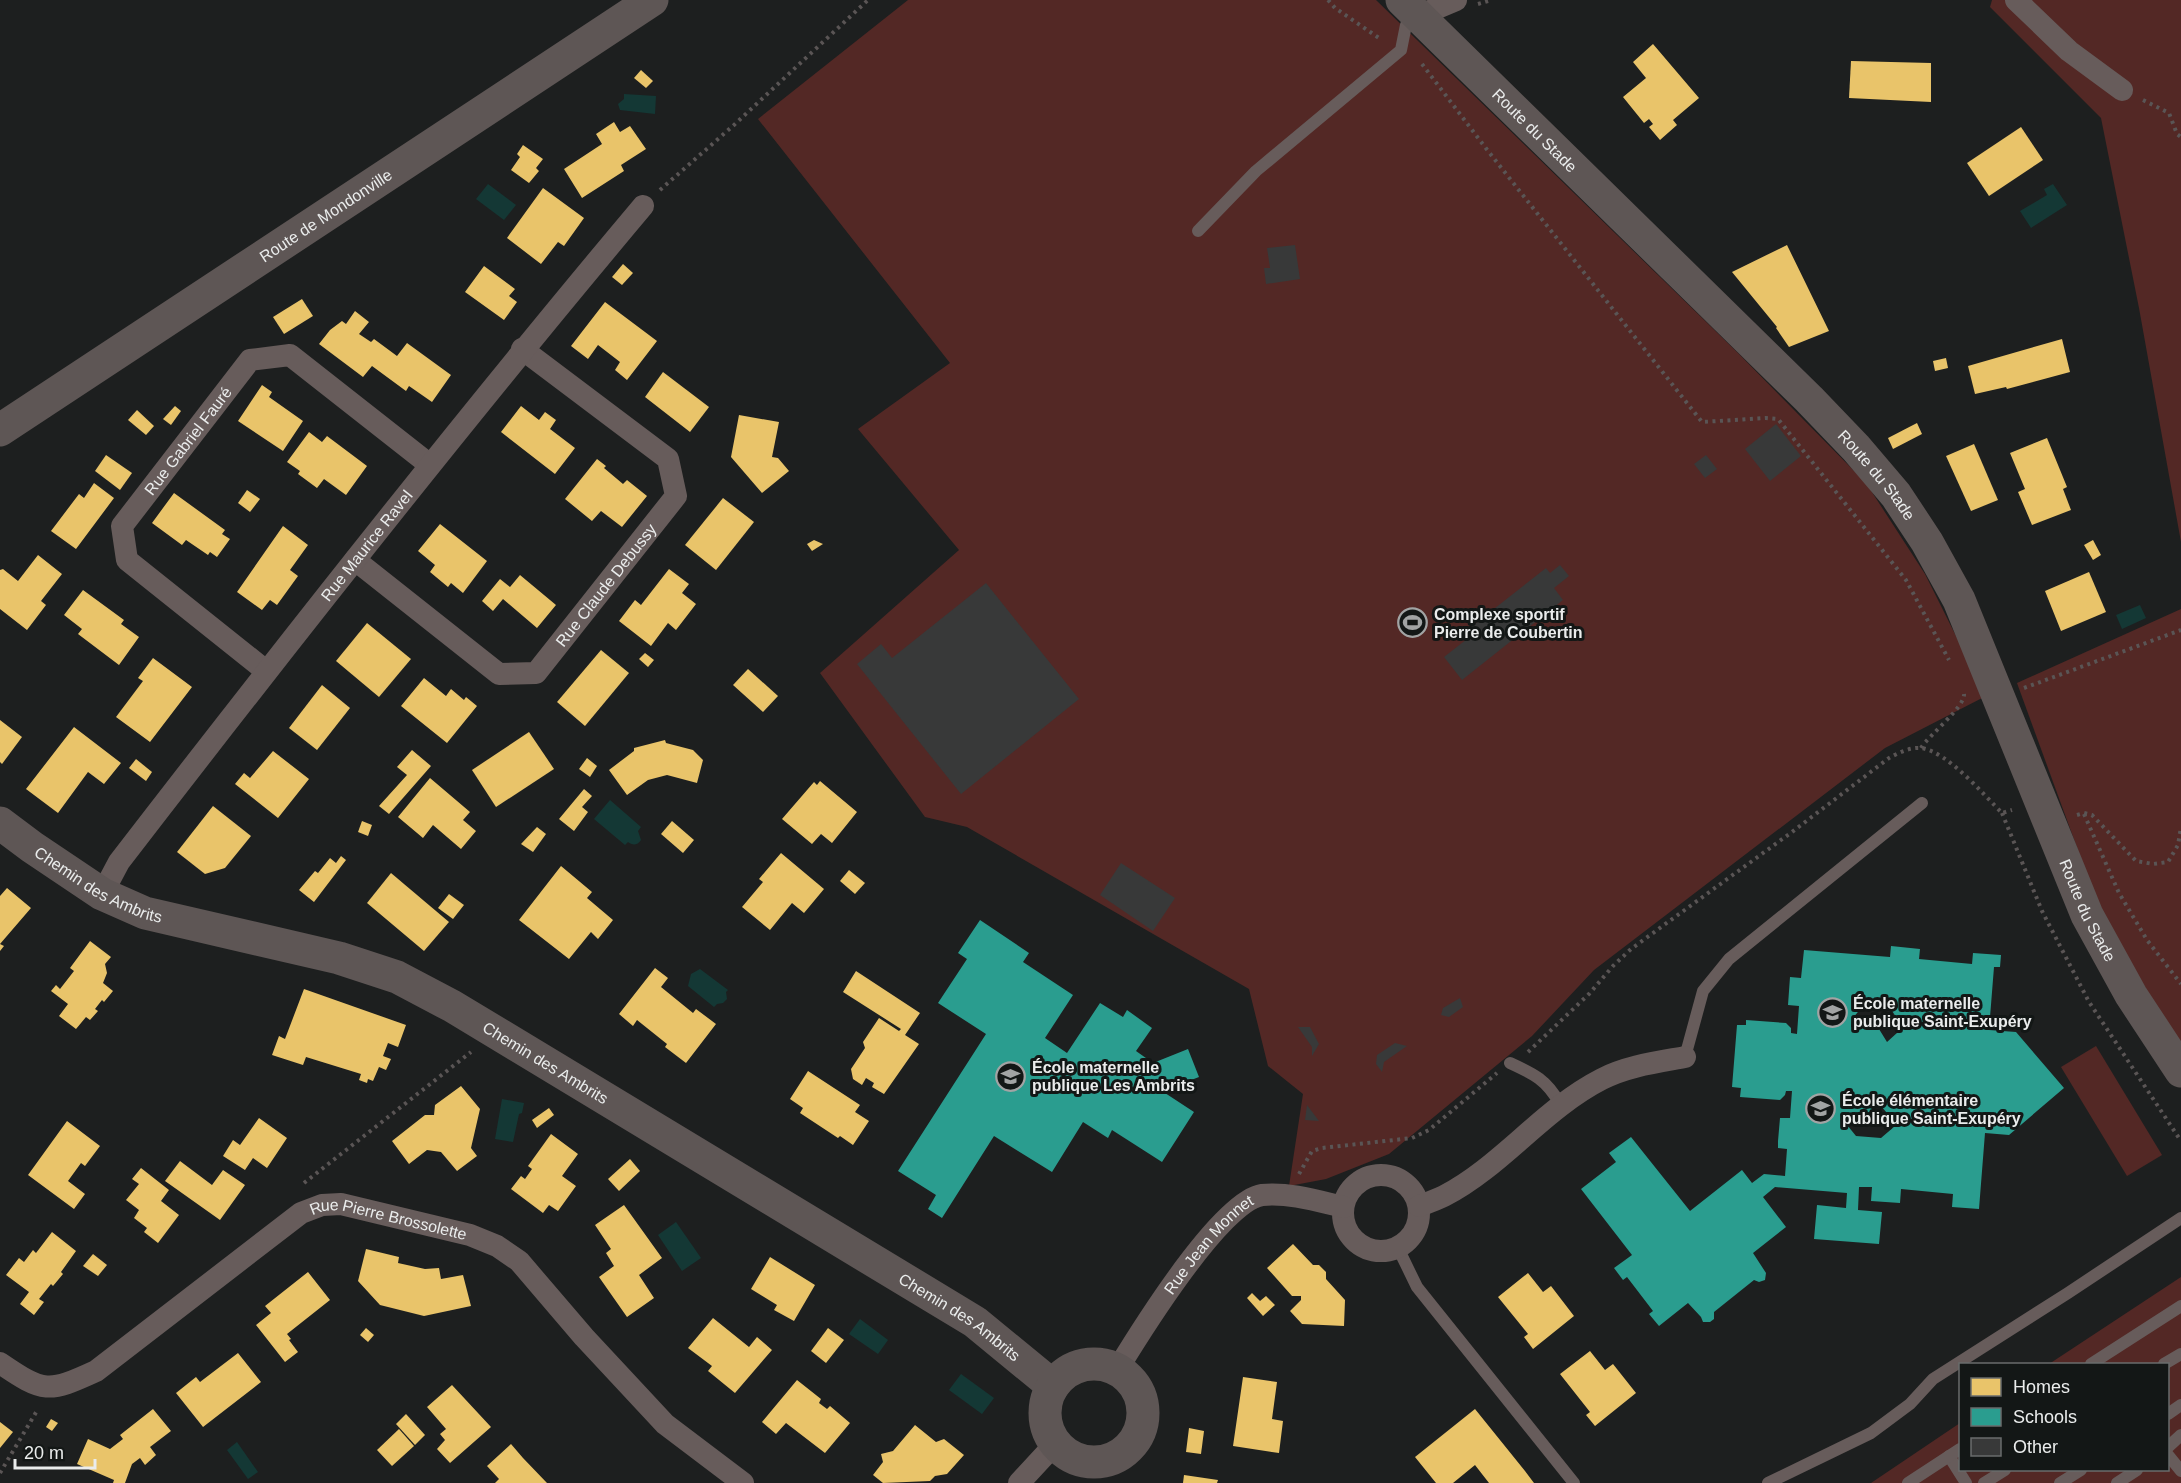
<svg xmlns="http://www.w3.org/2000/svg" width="2181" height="1483" viewBox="0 0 2181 1483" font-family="Arial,sans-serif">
<rect width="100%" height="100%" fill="#1d1f1f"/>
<g fill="#532825">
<path d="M908,0H1376L1738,353L1866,483L1925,574L1986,696L1885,748L1594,970L1532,1036L1389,1154L1326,1179L1289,1186L1303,1094L1268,1066L1249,989L967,827L925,817L820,673L959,550L858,429L950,363L758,119Z"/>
<path d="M1992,0H2181V542L2139,308L2101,118L1990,7Z"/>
<path d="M2181,609V1048L2133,973L2095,897L2017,683Z"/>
<path d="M2096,1046L2162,1155L2127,1176L2061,1067Z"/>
<path d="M2181,1277V1483H1871L1960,1423V1470H2168V1364H2049Z"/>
</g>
<g fill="#143835">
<path d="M624,94L656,96L655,114L620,110L618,104L624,99Z"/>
<path d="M488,184L516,205L504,220L476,199Z"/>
<path d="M2053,184L2067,205L2031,228L2020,211L2047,195L2044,189Z"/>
<path d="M2140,605L2146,618L2122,629L2116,615Z"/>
<path d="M610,800L641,827L638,831L641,840C637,846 632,845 628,842L625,845L594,819Z"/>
<path d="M700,969L728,990L726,992L727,999L723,1003L717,1004L714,1007L688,986L691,974Z"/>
<path d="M502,1099L524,1103L522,1113L519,1114L513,1142L495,1139Z"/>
<path d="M676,1222L701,1258L682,1271L658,1235Z"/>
<path d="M860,1319L888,1340L878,1354L849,1334Z"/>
<path d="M961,1374L994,1398L982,1414L949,1390Z"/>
<path d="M237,1442L258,1472L248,1479L227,1450Z"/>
</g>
<g fill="#e9c46a">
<path d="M1653,44L1699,98L1673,120L1677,125L1660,140L1649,127L1653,124L1649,119L1644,123L1623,97L1646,78L1633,62Z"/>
<path d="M1851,61L1931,63V102L1849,98Z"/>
<path d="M641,70L653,81L646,88L634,78Z"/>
<path d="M614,122L620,132L630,126L646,149L621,165L624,171L582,198L564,169L602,144L596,134Z"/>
<path d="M2021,127L2043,160L1989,196L1967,163Z"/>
<path d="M523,145L543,159L536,168L539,171L529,183L511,170L520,157L517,154Z"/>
<path d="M543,188L584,218L564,246L558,242L541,264L507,238Z"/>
<path d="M1787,245L1829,331L1789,347L1776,328L1777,327L1732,272Z"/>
<path d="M623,264L633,273L622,285L612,277Z"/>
<path d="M484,266L515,289L509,296L517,302L504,320L465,292Z"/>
<path d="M302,299L313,316L284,334L273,317Z"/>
<path d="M605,302L657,341L627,380L615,370L620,362L598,345L588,359L571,346Z"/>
<path d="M355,311L369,322L359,334L371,342L374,339L397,356L407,343L451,375L432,402L409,386L406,391L372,366L363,377L319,344L330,330L342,321L346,324Z"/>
<path d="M2062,339L2070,372L2007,389L2006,387L1975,394L1968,366Z"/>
<path d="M1946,358L1948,368L1935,371L1933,361Z"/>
<path d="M663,372L709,407L690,432L645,397Z"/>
<path d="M262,385L272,392L269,397L303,421L283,451L238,421Z"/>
<path d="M175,406L181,411L171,425L163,419Z"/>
<path d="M521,406L539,420L545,412L556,420L550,429L575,448L555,474L501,432Z"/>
<path d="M137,410L154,426L146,435L128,420Z"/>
<path d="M739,415L779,422L772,457L778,458L789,471L762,493L731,457Z"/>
<path d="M1917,423L1922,434L1893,449L1888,438Z"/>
<path d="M309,432L322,442L327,436L367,466L346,495L324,479L317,488L298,474L300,471L287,462Z"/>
<path d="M2047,438L2067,487L2063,489L2071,510L2032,525L2018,492L2025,489L2010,453Z"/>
<path d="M1974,444L1998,500L1971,511L1946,456Z"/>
<path d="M106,455L132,473L120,490L95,471Z"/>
<path d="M597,459L606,466L604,468L623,484L627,480L647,496L622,527L601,511L592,521L565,499Z"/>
<path d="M94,483L114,498L76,549L51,531L79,494L84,498Z"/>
<path d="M247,490L260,499L250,512L238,503Z"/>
<path d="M174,493L225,530L222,534L230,539L217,557L210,552L208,555L186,540L182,545L152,523Z"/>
<path d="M723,498L754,522L716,570L685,545Z"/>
<path d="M440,524L487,561L463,593L451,583L448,587L430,572L435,565L418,551Z"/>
<path d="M283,526L308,545L290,570L298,576L277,605L270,600L262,610L237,592Z"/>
<path d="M814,540L823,544L812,551L807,544Z"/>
<path d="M2093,540L2101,555L2093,560L2084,545Z"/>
<path d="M38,555L62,574L41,601L46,605L27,630L0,609V570L3,569L18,581Z"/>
<path d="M669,569L689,584L682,593L696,604L676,630L668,623L651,646L619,621L635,600L641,605Z"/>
<path d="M2089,572L2106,612L2061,631L2045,591Z"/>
<path d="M520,575L556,605L537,628L503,599L493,611L482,601L500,579L510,587Z"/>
<path d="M83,590L124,620L121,624L139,637L119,665L78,634L82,629L64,615Z"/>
<path d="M367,623L411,659L379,697L336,661Z"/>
<path d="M601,650L629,673L585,726L557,702Z"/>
<path d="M645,653L654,660L648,667L639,659Z"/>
<path d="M153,658L192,687L150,742L116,717L143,681L138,678Z"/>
<path d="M748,669L778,696L763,712L733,685Z"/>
<path d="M424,678L446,696L451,689L464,700L466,697L477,706L447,743L401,706Z"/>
<path d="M322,685L350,708L317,750L289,728Z"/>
<path d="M0,720L22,737L2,764L0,762Z"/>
<path d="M74,727L121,763L104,784L88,772L58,813L26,789Z"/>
<path d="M529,732L554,769L496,807L472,770Z"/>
<path d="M665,740L666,743L693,750L703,760L697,783L667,775L648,780L627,795L609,770L634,751V748Z"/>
<path d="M412,750L431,766L389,814L379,806L407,775L397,767Z"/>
<path d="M273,751L309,779L278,818L235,784L244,773L250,778Z"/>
<path d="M587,758L597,766L590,777L579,769Z"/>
<path d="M136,759L152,772L146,781L129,768Z"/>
<path d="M430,778L470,812L463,820L476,831L461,849L433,825L423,838L398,817Z"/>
<path d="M820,781L857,812L832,843L821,834L812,844L782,819L814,782L817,785Z"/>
<path d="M584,789L592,796L582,807L588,812L574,831L559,819Z"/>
<path d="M213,806L251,836L225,868L205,874L177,852Z"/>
<path d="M362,821L372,825L368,836L358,832Z"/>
<path d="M672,821L694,840L683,853L661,834Z"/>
<path d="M537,827L546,834L533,852L521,844Z"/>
<path d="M781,853L824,889L804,913L792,903L770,930L742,907L763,882L759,879Z"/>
<path d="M341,856L346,860L314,902L299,890L315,871L318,873L330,858L336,863Z"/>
<path d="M561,866L592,892L587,898L613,920L598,939L591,932L569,959L519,920Z"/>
<path d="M849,870L865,883L855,894L840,881Z"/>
<path d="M391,873L449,922L424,951L367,903Z"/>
<path d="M7,888L31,908L0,944L4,946L0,951V896Z"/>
<path d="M449,894L464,905L453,919L438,908Z"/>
<path d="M90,941L111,957L105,964L107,973L103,983L113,991L104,1002L102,1000L95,1009L98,1011L90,1020L86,1017L76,1029L59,1016L68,1004L51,991L56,985L60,989L74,971L70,968Z"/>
<path d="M655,968L668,978L661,987L693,1013L696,1009L716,1024L686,1063L665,1047L667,1044L637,1020L633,1026L619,1014Z"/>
<path d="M856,971L920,1013L905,1035L919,1044L884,1094L872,1087L874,1083L866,1078L862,1085L853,1079L851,1069L865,1048L863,1042L879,1018L899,1031L901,1029L843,992Z"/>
<path d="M304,989L406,1025L398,1047L388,1043L383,1056L391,1059L386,1070L379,1067L373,1081L368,1079L367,1083L359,1080L361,1074L306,1057L303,1065L272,1055L279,1036L285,1039Z"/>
<path d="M808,1071L860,1105L855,1112L869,1121L853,1145L840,1136L838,1138L800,1113L803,1108L790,1099Z"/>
<path d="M461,1086L480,1109L471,1148L477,1156L457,1171L441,1152L427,1150L409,1164L392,1141L425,1115H434L435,1105Z"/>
<path d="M549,1108L554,1115L537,1128L532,1120Z"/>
<path d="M259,1118L287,1138L267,1168L253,1158L245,1170L223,1156L233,1140L240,1145Z"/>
<path d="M67,1121L100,1146L85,1166L81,1163L68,1181L85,1194L74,1209L28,1175Z"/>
<path d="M551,1134L578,1154L562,1176L576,1186L558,1211L549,1205L543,1213L511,1189L521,1176L525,1179L532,1169L528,1166Z"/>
<path d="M630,1159L640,1171L619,1191L608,1179Z"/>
<path d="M180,1161L212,1185L223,1170L245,1185L220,1220L165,1181Z"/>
<path d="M141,1168L169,1190L161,1201L179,1215L158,1243L144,1232L147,1228L134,1218L139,1210L126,1200L139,1184L132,1179Z"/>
<path d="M624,1205L662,1258L639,1275L654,1298L627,1317L599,1277L614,1266L606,1253L611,1249L595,1225Z"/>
<path d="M52,1232L76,1251L61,1272L63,1274L53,1286L51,1284L39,1299L44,1302L34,1315L20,1304L29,1292L6,1275L19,1258L24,1262L33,1250L36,1253Z"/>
<path d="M1293,1244L1313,1265H1319L1326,1272V1279L1345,1300L1344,1326L1302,1324L1290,1311L1301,1300V1296H1292L1267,1268Z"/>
<path d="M366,1249L399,1257L398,1263L425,1269L439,1268L441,1279L463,1275L471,1306L424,1316L380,1305L358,1281Z"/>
<path d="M93,1254L107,1265L98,1276L83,1266Z"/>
<path d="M770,1257L815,1285L794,1321L774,1310L777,1305L751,1289Z"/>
<path d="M308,1272L330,1300L287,1334L291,1339L289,1340L298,1352L285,1362L256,1325L271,1313L265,1306Z"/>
<path d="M1528,1273L1543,1292L1551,1286L1574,1316L1533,1349L1524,1337L1528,1334L1498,1297Z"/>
<path d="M1252,1293L1260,1301L1266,1296L1275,1305L1263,1316L1247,1298Z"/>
<path d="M713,1318L749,1347L757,1337L772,1350L735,1393L708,1371L712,1366L688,1348Z"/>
<path d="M366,1328L374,1335L368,1342L360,1335Z"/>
<path d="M828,1328L844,1340L826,1363L811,1351Z"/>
<path d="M1590,1351L1605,1370L1613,1364L1636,1393L1595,1426L1586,1415L1590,1412L1560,1374Z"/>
<path d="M238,1353L261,1382L203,1427L176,1393L196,1377L200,1382Z"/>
<path d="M1243,1377L1277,1382L1272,1419L1283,1421L1279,1453L1233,1446Z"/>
<path d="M797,1380L821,1399L819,1403L827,1409L830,1406L850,1423L825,1453L786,1423L776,1434L762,1422Z"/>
<path d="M452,1385L491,1427L450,1463L437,1449L445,1440L440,1434L446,1429L427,1407Z"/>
<path d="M153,1409L171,1431L150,1447L156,1455L145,1465L140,1458L132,1464L125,1483H113L114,1480L77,1464L88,1439L110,1449L123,1439L120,1435Z"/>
<path d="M1475,1409L1525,1471L1534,1483H1489L1475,1465L1453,1483H1436L1415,1457Z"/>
<path d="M406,1414L425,1435L415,1445L396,1424Z"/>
<path d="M51,1419L58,1423L52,1431L46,1427Z"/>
<path d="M0,1422L13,1432L0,1448Z"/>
<path d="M915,1425L936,1442L944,1439L964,1455L947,1474L935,1476L930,1481L883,1483L873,1475L883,1462L881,1454L893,1451Z"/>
<path d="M1189,1428L1204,1431L1201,1454L1186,1452Z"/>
<path d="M399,1429L414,1446L392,1466L377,1450Z"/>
<path d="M511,1444L523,1458L547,1483H495L499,1479L487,1466Z"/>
<path d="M1184,1475L1218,1480L1217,1483H1183Z"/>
</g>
<g fill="#2a9d8f" fill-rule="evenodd">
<path d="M980,920L1029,953L1023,962L1073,995L1045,1038L1067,1053L1100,1003L1123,1017L1127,1010L1152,1028L1136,1051L1153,1063L1188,1049L1199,1077L1168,1089L1165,1093L1194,1112L1162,1162L1112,1130L1108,1138L1083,1122L1052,1172L994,1136L942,1218L928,1209L936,1195L898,1171L986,1034L938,1003L967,959L958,953Z"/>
<path d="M1891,946L1920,949L1919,959L1972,964L1973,953L2001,955L2000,967H1994L1989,1030L2016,1032L2064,1088L2009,1135L1985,1133L1979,1209L1952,1207L1953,1194L1901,1189L1900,1203L1871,1201L1872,1187H1859L1858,1210L1882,1212L1879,1244L1814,1239L1817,1205L1846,1208L1847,1193L1775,1187L1763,1197L1786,1227L1753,1253L1766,1273L1765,1280L1759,1282L1754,1280L1714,1312V1319L1710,1322H1703L1701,1317L1688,1303L1659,1326L1649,1314L1653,1311L1627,1277L1623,1280L1614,1268L1632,1255L1581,1189L1616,1162L1609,1153L1631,1137L1690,1211L1742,1170L1752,1183L1764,1174L1785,1176L1787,1149L1778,1148V1141L1780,1118H1790L1792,1091H1786L1785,1095L1780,1100L1740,1097L1741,1088L1732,1087L1737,1025H1746V1020L1786,1023L1791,1028V1033L1797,1034L1799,1006L1788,1005L1790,977L1801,978L1804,950L1890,957ZM1868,1000L1886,1001L1899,1022L1908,1023L1887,1042L1879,1029L1851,1027L1852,1019ZM1881,1104V1106L1898,1126H1895L1881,1138L1856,1136L1843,1120L1844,1113L1866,1114Z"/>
</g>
<g fill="#383939">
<path d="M1295,245L1300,279L1266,284L1264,268H1270L1267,248Z"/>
<path d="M1776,424L1801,456L1770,481L1745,449Z"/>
<path d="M1706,455L1717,469L1705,478L1694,464Z"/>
<path d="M1560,565L1569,576L1554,588L1563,600L1462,680L1444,657L1467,639L1462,634L1546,568L1550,573Z"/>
<path d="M986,583L1079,699L961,794L857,664L881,644L892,658Z"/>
<path d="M1121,863L1175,898L1153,931L1100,895Z"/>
<path d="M1460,998L1463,1007L1449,1017L1441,1015L1443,1008Z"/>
<path d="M1298,1027H1310L1319,1044L1312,1056V1047Z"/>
<path d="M1395,1043L1407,1046L1384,1062L1382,1072L1376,1064L1377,1055Z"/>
<path d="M1307,1105L1319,1121L1305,1120Z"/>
</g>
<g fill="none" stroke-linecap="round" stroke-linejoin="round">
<g stroke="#5a5555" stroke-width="4" stroke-dasharray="3 4.5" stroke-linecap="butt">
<path d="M1328,0L1335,8L1382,40"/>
<path d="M1478,4L1492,0"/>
<path d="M1422,64L1488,151L1702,422L1766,418L1778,419L1906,580L1949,660"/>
<path d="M2143,100L2169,113L2177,134L2181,137"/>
<path d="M660,190L734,125L868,0"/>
<path d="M2024,688L2181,630"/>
<path d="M1921,748C1930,734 1965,707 1964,694"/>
<path d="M2002,813L2042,911L2089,1002L2181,1141"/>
<path d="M2084,814L2119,893L2147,940L2181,984"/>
<path d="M2077,815L2084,813L2092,815L2136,861L2153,864L2168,862L2178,845L2181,827"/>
<path d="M1528,1052L1589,994L1613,966L1631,949L1792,832L1889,758C1898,753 1910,747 1921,748C1948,752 1983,794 2002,813L2012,810"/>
<path d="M1299,1174L1312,1151L1322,1148L1412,1138L1429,1130L1497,1073"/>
<path d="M304,1183L471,1052"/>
<path d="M0,1473L38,1409"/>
</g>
<g stroke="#675c5b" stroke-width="12">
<path d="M1198,231L1256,171L1401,50L1406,25L1417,17"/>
<path d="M1685,1057L1703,991L1729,959L1922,803"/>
<path d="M1510,1063C1534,1074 1547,1080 1560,1104"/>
<path d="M1398,1248L1417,1287L1574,1483"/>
<path d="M2091,1364L2181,1306"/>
<path d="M2164,1364L2181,1354"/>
<path d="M2168,1414L2181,1405"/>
<path d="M2168,1447L2181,1435"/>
<path d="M2168,1455L2181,1471"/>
<path d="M1949,1456L1966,1483"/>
<path d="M1768,1483L1871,1433L1910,1404L1933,1379L2068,1293L2181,1218"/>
<path d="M1908,1483L1960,1449"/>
<path d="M1984,1483L2005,1470"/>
<path d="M2060,1483L2081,1470"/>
<path d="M2117,1483L2137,1470"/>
</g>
<g stroke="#675c5b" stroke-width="22">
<path d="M2016,0L2069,51L2122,90"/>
<path d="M1418,16L1456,0"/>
<path id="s1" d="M355,560L499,674L536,673L676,496L668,459L522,349"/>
<path id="s2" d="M266,671L127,560L122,526L250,360L290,355L430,465"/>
<path id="s3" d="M102,894L119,862C290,640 463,420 643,206"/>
<circle cx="1381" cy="1213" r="38"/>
<path d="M1419,1206C1427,1203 1436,1200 1444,1196C1502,1166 1543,1109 1602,1079C1627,1066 1658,1062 1685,1057"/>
<path id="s4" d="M0,1363C44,1393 48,1393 96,1371L301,1213L322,1205L341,1204L470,1235L497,1246L519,1261L584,1337L665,1424L743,1483"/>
<path id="s5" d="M1117,1370C1139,1334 1221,1201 1262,1195C1288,1192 1318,1201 1343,1207"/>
<path d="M1019,1483L1055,1444"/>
</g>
<g stroke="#5e5655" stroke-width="33">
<path id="s6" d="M1402,0L1809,399L1856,448L1896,495L1927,542L1959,600L2087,915L2131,995L2181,1071"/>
<path id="s7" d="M0,430L652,0"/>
<path id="s8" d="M0,823L32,847L102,894L145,913L339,958L397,977L452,1006L975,1322L1053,1386"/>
<circle cx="1094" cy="1413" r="49"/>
</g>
</g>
<defs>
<symbol id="stadium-ring" viewBox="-11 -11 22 22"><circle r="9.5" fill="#131716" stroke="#a2a4a4" stroke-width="1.5"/><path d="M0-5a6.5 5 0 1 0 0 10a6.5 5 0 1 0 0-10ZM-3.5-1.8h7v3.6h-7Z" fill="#a2a4a4"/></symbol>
<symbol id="school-ring" viewBox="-11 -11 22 22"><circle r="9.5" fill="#131716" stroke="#a2a4a4" stroke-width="1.5"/><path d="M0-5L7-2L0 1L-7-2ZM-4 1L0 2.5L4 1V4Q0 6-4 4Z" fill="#a2a4a4"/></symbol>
</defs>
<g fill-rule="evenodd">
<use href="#stadium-ring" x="1396" y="606" width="33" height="33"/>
<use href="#school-ring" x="1816" y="996" width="33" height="33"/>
<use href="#school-ring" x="994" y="1060" width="33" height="33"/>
<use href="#school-ring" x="1804" y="1092" width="33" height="33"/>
</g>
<g text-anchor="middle" stroke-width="6" stroke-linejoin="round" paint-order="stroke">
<g font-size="16" fill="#eaecec" stroke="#131716">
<text dy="6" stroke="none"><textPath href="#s6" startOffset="186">Route du Stade</textPath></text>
<text dy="6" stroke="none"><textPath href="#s7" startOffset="390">Route de Mondonville</textPath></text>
<text dy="6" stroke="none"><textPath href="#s2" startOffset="320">Rue Gabriel Fauré</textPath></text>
<text dy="6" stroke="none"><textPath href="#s6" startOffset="672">Route du Stade</textPath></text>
<text dy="6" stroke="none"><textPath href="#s3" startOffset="438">Rue Maurice Ravel</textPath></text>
<text dy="6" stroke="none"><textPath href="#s1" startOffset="333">Rue Claude Debussy</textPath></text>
<text dy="6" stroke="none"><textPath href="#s8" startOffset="117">Chemin des Ambrits</textPath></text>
<text dy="6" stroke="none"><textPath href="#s6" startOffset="1158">Route du Stade</textPath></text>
<text dy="6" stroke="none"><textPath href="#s8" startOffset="603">Chemin des Ambrits</textPath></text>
<text dy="6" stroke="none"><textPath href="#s4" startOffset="454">Rue Pierre Brossolette</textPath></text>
<text dy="6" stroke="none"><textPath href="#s5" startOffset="156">Rue Jean Monnet</textPath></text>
<text dy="6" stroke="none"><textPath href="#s8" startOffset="1089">Chemin des Ambrits</textPath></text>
</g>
<g font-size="16" font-weight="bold" fill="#eaecec" stroke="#131716" text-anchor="start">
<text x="1434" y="620">Complexe sportif<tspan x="1434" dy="18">Pierre de Coubertin</tspan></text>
<text x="1853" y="1009">École maternelle<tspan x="1853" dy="18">publique Saint-Exupéry</tspan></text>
<text x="1032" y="1073">École maternelle<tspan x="1032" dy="18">publique Les Ambrits</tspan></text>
<text x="1842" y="1106">École élémentaire<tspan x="1842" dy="18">publique Saint-Exupéry</tspan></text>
</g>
</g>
<rect x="1959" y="1363" width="210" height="108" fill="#131716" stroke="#696c6c" stroke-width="1.5"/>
<rect x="1971" y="1378" width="30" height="18" fill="#e9c46a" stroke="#696c6c" stroke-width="1.5"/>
<text x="2013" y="1393" font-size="18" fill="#eaecec">Homes</text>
<rect x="1971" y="1408" width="30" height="18" fill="#2a9d8f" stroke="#696c6c" stroke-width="1.5"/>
<text x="2013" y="1423" font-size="18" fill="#eaecec">Schools</text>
<rect x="1971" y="1438" width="30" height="18" fill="#383939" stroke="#696c6c" stroke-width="1.5"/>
<text x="2013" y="1453" font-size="18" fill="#eaecec">Other</text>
<path d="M15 1459v9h80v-9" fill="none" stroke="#eaecec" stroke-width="3"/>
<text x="24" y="1459" font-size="18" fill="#eaecec" stroke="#131716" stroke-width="4.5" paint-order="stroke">20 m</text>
</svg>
